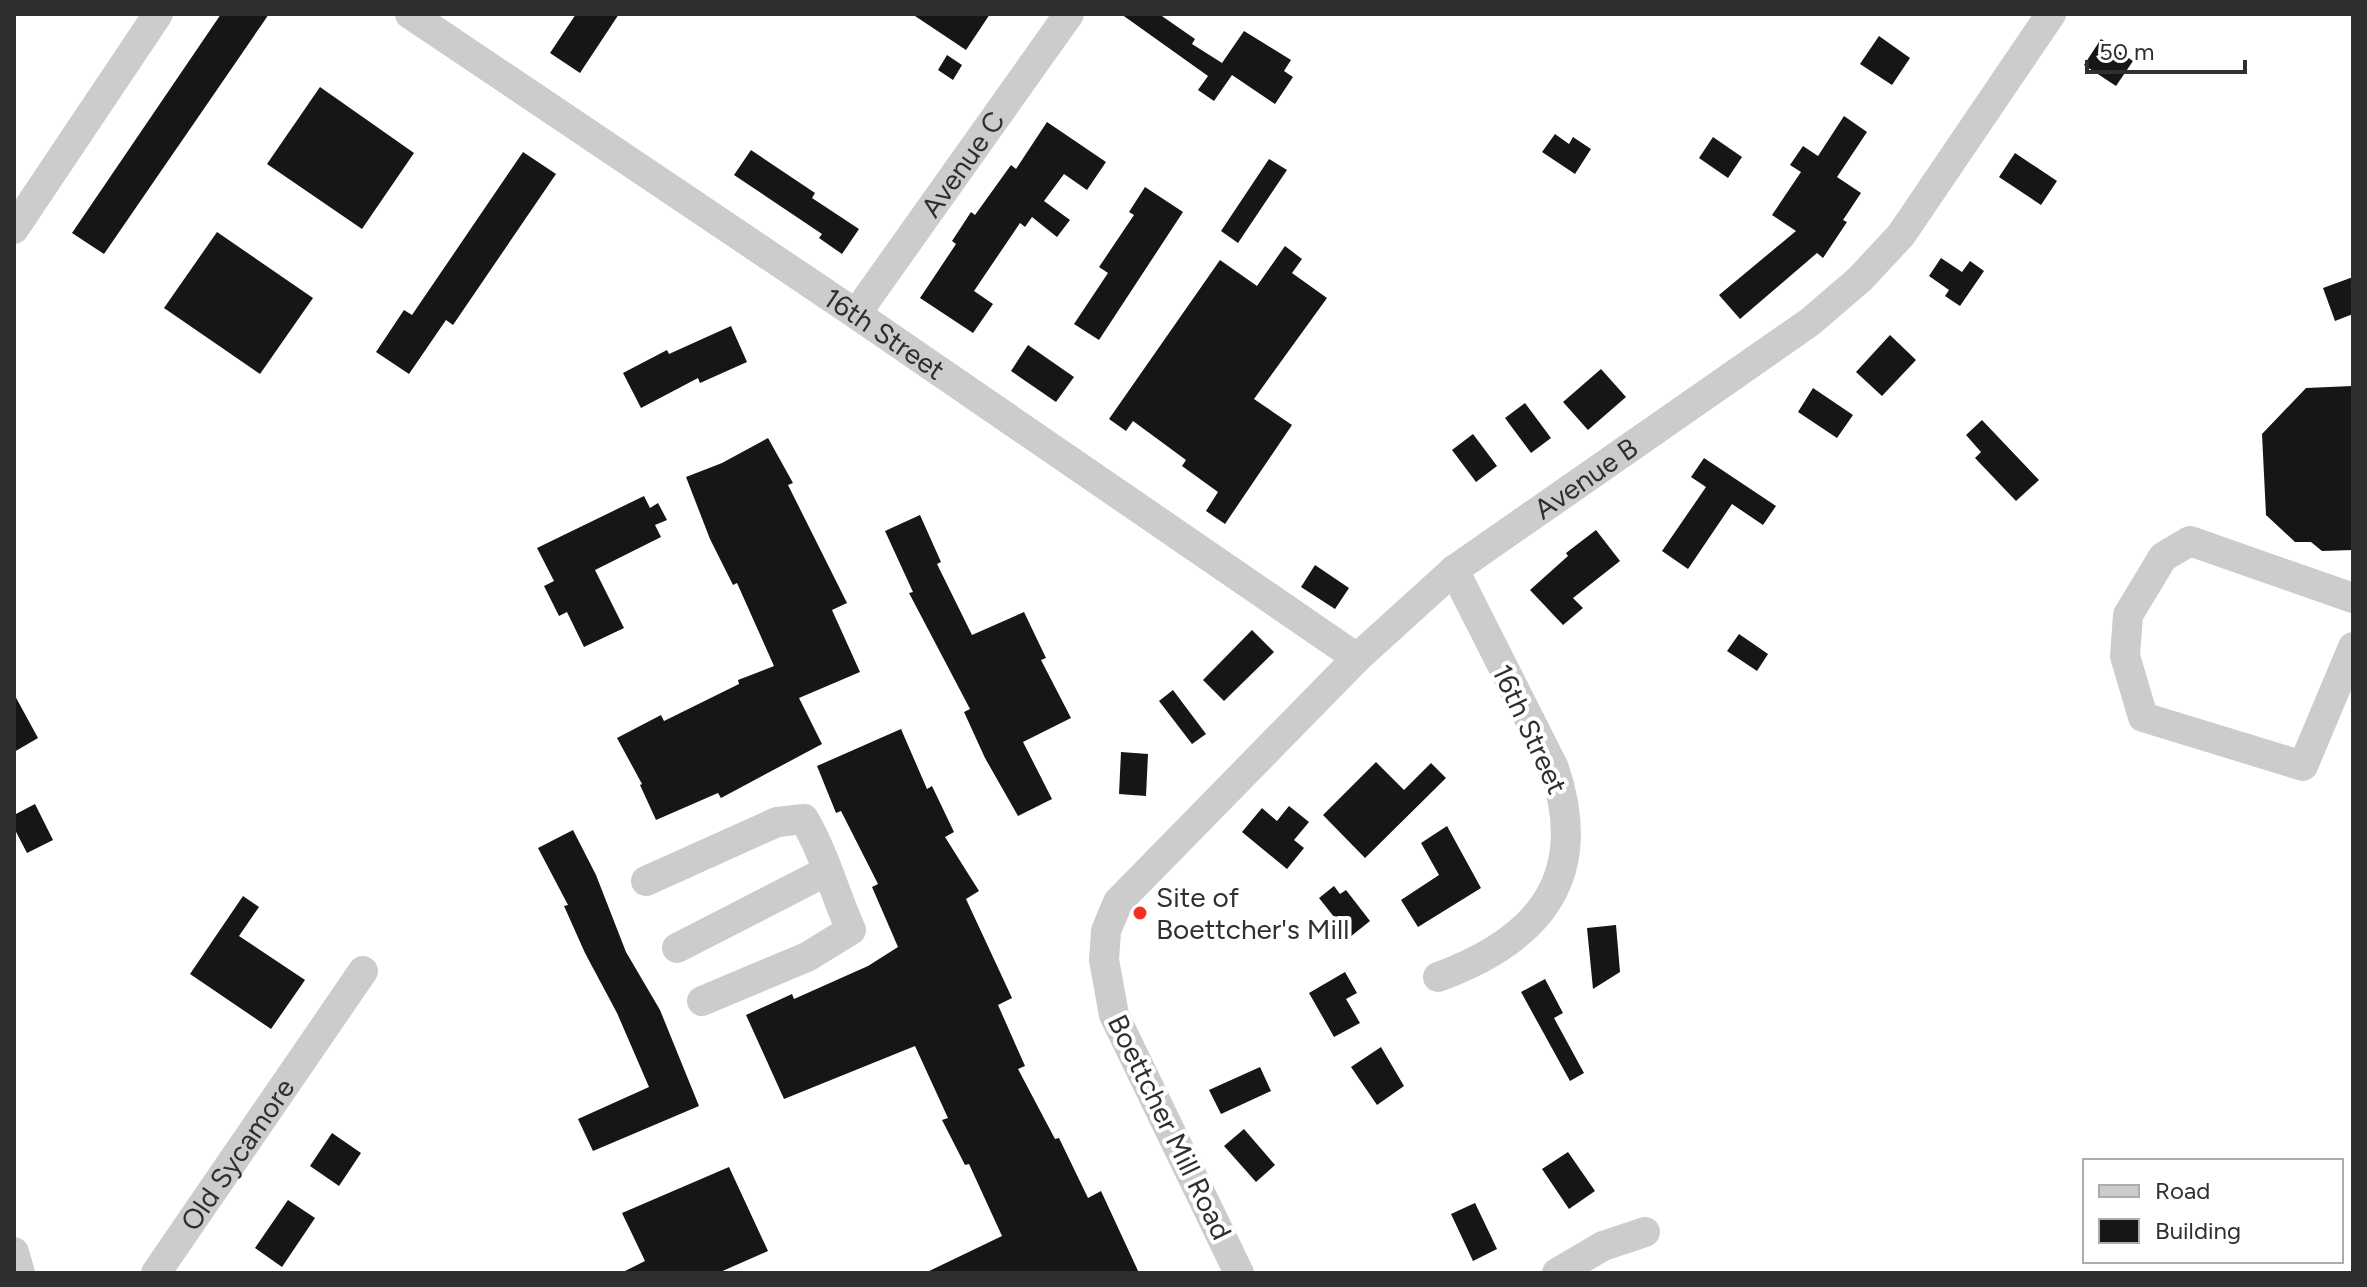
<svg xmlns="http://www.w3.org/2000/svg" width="2367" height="1287" viewBox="0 0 2367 1287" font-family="Figtree,sans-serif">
<rect width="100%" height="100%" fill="#fff"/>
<g fill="#161616">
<path d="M221,14H269L104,254L72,233Z"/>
<path d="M576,14H619L580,73L550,53Z"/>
<path d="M912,14H990L966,50Z"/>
<path d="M1121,14H1159L1195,39L1192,44L1222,63L1244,31L1291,60L1284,71L1293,77L1275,104L1232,75L1214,101L1198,90L1208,76Z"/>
<path d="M1879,36L1910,58L1892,85L1860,64Z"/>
<path d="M2101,39L2133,61L2116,86L2084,65Z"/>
<path d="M947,55L962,65L953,80L938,70Z"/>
<path d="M320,87L414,153L362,229L267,164Z"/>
<path d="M1844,116L1867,132L1837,177L1861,193L1843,220L1847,222L1823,258L1817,253L1740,319L1719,295L1796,231L1772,215L1801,172L1790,165L1803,146L1818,156Z"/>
<path d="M1047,122L1106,162L1087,190L1064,174L1044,201L1070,220L1057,237L1032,217L1025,227L1020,223L974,291L993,304L973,333L920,298L956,244L952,241L971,212L975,215L1011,165L1016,169Z"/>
<path d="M1555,134L1569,144L1573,137L1591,149L1575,174L1542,152Z"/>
<path d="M1713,137L1742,157L1728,178L1699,158Z"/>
<path d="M751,150L815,193L812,198L859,229L842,254L819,238L822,234L734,175Z"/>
<path d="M523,152L556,174L453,325L446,320L409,374L376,352L404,310L412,315Z"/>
<path d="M2015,153L2057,181L2041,205L1999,177Z"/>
<path d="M1269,159L1287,170L1238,243L1221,231Z"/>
<path d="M1145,187L1183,212L1099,340L1074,324L1108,273L1099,267L1134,215L1129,212Z"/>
<path d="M217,232L313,298L260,374L164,308Z"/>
<path d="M1285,246L1302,259L1292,273L1327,298L1254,399L1292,425L1225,524L1206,511L1218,492L1182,466L1186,460L1133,421L1126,431L1109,419L1220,260L1257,286Z"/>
<path d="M1941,258L1962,272L1970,261L1984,271L1960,306L1945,296L1949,290L1929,276Z"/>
<path d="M2353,277V314L2335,321L2323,288Z"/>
<path d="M731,326L747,362L700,383L698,378L641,408L623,373L667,350L669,354Z"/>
<path d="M1890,335L1916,360L1882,396L1856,372Z"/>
<path d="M1028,345L1074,377L1056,402L1011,371Z"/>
<path d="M1601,369L1626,397L1588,430L1563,402Z"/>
<path d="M2352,386L2353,550L2322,551L2311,542H2295L2266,515L2262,434L2306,388Z"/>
<path d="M1813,388L1853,415L1837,438L1798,412Z"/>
<path d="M1525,403L1551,438L1531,453L1505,418Z"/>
<path d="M1982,420L2039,480L2016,501L1975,458L1981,452L1966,435Z"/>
<path d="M1473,434L1497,466L1476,482L1452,450Z"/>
<path d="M768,438L793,483L788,485L847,603L832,610L860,672L799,698L822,744L721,798L718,793L656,820L640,785L642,784L617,738L661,715L664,721L739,684L738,680L774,666L737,583L733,585L710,539L686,477L722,463Z"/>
<path d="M1704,458L1776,506L1763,525L1732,504L1688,569L1662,551L1706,487L1691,477Z"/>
<path d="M644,496L650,508L658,503L667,520L655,525L661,537L595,570L624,628L584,647L567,612L559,616L544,586L554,581L537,548Z"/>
<path d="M920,515L941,562L937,564L972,635L1024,612L1046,658L1041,660L1071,718L1023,742L1052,799L1018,816L985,758L964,712L970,709L909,593L913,592L885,531Z"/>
<path d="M1596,530L1620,561L1573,598L1583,608L1563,625L1530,590L1568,556L1566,553Z"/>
<path d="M1315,565L1349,588L1335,609L1301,587Z"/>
<path d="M1252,630L1274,652L1224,701L1203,680Z"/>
<path d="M1739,634L1768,654L1757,671L1727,651Z"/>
<path d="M1173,690L1206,734L1192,744L1159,701Z"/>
<path d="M14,694L38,738L14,752Z"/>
<path d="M901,729L927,789L932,786L954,832L945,837L979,891L966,899L1012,998L998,1005L1025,1066L1018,1069L1055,1139L1059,1138L1088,1198L1101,1191L1139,1273H925L1002,1236L969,1164L965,1165L942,1120L948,1118L915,1046L784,1099L746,1015L792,994L794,999L868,966L898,947L872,887L878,884L841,811L836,813L817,766Z"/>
<path d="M1121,752L1148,754L1146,796L1119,794Z"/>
<path d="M1376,762L1404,790L1431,763L1446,778L1365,858L1323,815Z"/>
<path d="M35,804L53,840L27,853L14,828V815Z"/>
<path d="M1289,806L1309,822L1294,840L1304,848L1287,869L1242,832L1262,808L1277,821Z"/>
<path d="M1447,826L1481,888L1418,927L1401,900L1439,875L1421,843Z"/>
<path d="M573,830L596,875L626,952L660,1010L699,1106L593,1151L578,1119L649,1087L617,1013L585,953L564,906L568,905L538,848Z"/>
<path d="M1334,886L1340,894L1346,890L1370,921L1350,937L1319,898Z"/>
<path d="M243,896L259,907L239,936L305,980L271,1029L190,974Z"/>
<path d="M1616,925L1620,972L1593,989L1587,928Z"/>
<path d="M1345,972L1357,993L1346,999L1360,1023L1334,1037L1309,993Z"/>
<path d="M1545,979L1563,1013L1554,1018L1584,1073L1570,1081L1521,992Z"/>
<path d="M1381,1047L1404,1086L1377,1105L1351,1067Z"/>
<path d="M1260,1067L1271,1091L1221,1114L1209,1090Z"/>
<path d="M1244,1129L1275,1165L1256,1182L1224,1146Z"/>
<path d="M332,1133L361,1153L339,1186L310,1166Z"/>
<path d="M1568,1152L1595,1191L1569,1209L1542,1169Z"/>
<path d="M729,1167L768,1251L718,1273H621L645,1261L622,1213Z"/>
<path d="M288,1200L315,1218L282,1267L255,1248Z"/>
<path d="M1475,1203L1497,1249L1473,1261L1451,1214Z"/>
</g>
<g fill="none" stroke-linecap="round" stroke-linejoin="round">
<g stroke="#ccc" stroke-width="30">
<path id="s1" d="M410,14L856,314L1357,658"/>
<path d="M14,229L158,14"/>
<path id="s2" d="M856,314L1069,14"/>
<path d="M2353,598L2190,541L2163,557L2128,615L2125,656L2143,717L2303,766L2353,647"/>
<path d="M646,881L777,822L804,819C825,855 834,892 851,930L807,957L702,1001"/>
<path d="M677,948L825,872"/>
<path d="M1438,977C1539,940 1591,878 1554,768L1454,570"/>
<path d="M14,1252L20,1273"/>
<path id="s3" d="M156,1273L363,971"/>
<path id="s4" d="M1239,1273L1114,1015L1104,960L1106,931L1118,902L1357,658L1454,570L1810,322L1860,279L1901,235L2051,14"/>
<path d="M1557,1273L1603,1246L1645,1232"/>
</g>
</g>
<circle fill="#f43022" stroke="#fff" stroke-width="3" cx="1140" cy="913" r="8"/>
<g text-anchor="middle" stroke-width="8" stroke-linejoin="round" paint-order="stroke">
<g font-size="28" fill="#2f2f2f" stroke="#fff">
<text dy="10" stroke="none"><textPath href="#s2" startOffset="184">Avenue C</textPath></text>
<text dy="10" stroke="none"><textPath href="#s1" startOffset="572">16th Street</textPath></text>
<text dy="10" stroke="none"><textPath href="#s4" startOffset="1036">Avenue B</textPath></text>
<text transform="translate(1530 729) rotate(65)" y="10">16th Street</text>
<text transform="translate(1170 1127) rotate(64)" y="10">Boettcher Mill Road</text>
<text dy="10" stroke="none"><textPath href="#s3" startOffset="144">Old Sycamore</textPath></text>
</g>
<g font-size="28" fill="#2f2f2f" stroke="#fff" text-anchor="start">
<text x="1156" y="907">Site of<tspan x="1156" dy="32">Boettcher's Mill</tspan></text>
</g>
</g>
<rect width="2367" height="1287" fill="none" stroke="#2f2f2f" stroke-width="32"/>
<rect x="2083" y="1159" width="260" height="104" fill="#ffffff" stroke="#acacac" stroke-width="2"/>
<rect x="2099" y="1185" width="40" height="12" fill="#cccccc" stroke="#acacac" stroke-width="2"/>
<text x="2155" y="1199" font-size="24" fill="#2f2f2f">Road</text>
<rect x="2099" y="1219" width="40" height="24" fill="#161616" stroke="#acacac" stroke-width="2"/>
<text x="2155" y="1239" font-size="24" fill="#2f2f2f">Building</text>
<path d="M2087 60v12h158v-12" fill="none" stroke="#2f2f2f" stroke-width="4"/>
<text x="2099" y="60" font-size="24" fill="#2f2f2f" stroke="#ffffff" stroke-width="6" paint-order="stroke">50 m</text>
</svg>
